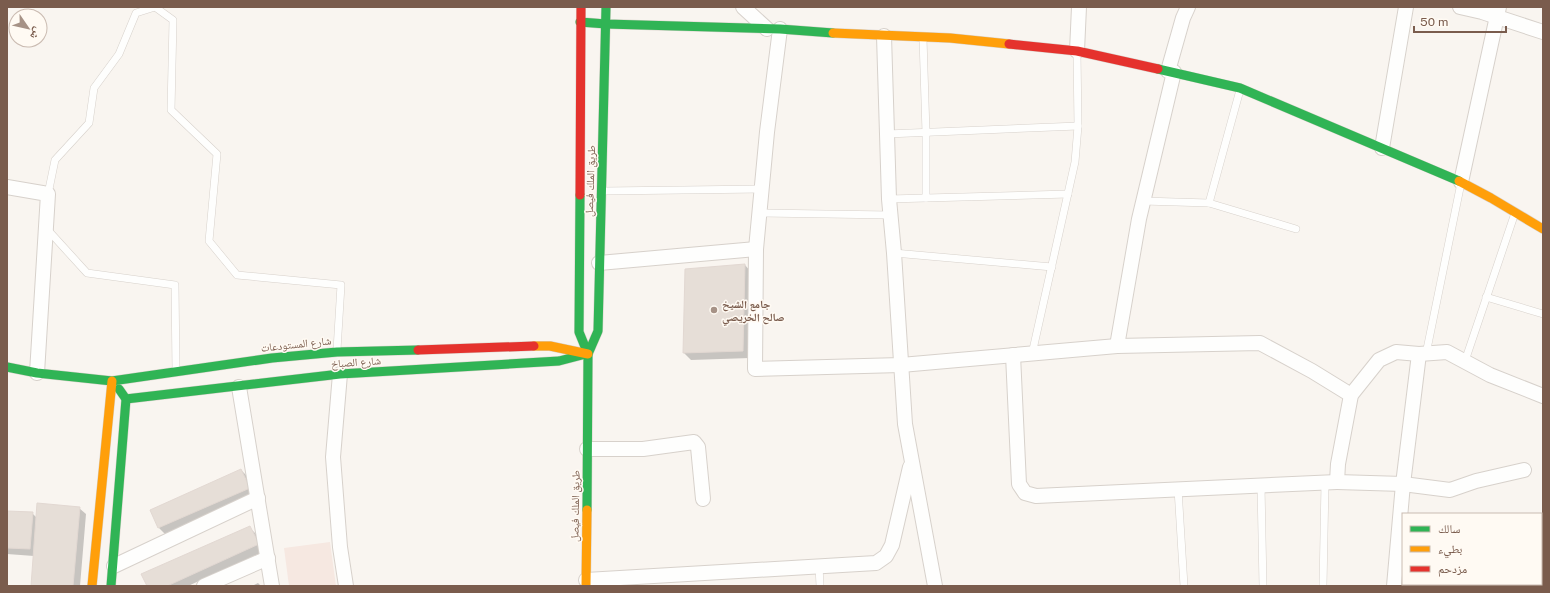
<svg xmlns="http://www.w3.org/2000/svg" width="1550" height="593" viewBox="0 0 1550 593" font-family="'Public Sans','Noto Naskh Arabic',sans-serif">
<rect width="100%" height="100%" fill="#f9f5f0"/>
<path fill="#f6e8e1" d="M330,542L336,586H289L284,548Z"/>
<g fill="#0003">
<path d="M745,265L751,272L750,358L691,360L684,353L686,270Z"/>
<path d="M241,470L248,477L256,495L166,535L159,528L151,510Z"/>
<path d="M79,508L86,514L80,586H32L34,556L7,554V512L32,513L37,518Z"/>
<path d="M249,527L256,534L265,551L188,586H148Z"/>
<path d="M258,583L261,586H252Z"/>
</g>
<g fill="#e6ded7" stroke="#e2d8d2">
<path d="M745,264L743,351L683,353L685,269Z"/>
<path d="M241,469L250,488L158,528L150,510Z"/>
<path d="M37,503L80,507L73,586H31Z"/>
<path d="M7,511L33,512L30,549L7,548Z"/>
<path d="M250,526L259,544L167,586H147L141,574Z"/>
</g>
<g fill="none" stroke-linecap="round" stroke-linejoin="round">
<defs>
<g id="lane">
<path d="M155,7L173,20L171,110L217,154L209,241L237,275L341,285L337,350"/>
<path d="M923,38L926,133V198"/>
<path d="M887,134L1078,126"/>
<path d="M604,191L762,189"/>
<path d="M48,194L55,160L89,123L94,88L119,54L136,13L155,7"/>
<path d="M889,199L1068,194"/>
<path d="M1143,201L1209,203L1296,229"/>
<path d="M1209,203L1240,90"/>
<path d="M759,213L890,215"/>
<path d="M47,229L87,273L175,285L176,371"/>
<path d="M894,253L1052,267"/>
<path d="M1486,297L1543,314"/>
<path d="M1032,354L1075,162L1078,126L1077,53"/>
<path d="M1426,354L1461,183"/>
<path d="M1465,361L1515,213"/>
<path d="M1261,486L1263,586"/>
<path d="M1178,489L1184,586"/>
<path d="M819,566L820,586"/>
<path d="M1323,586L1325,483"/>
</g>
<g id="street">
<path d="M743,7L767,29"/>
<path d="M1460,7L1482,12L1543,32"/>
<path d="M780,29L767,132L756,249L755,369L901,365L1117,346L1260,343L1312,371L1351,395"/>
<path d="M884,36L889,199L894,253L905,424L935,586"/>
<path d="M1077,51L1079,7"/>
<path d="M1168,71L1183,18L1188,7"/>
<path d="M1382,148L1406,7"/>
<path d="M1461,182L1499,7"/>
<path d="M7,187L48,194L37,373"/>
<path d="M599,263L756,249"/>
<path d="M1117,346L1139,219L1174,72"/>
<path d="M1013,355L1019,484L1025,493L1036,496L1337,482"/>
<path d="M340,374L333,457L340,547L346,586"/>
<path d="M239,387L272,586"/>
<path d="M587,449H643L694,442L698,447L703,499"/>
<path d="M1524,470L1476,481L1450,490L1403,484L1337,482L1338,464L1351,395L1379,360L1396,352L1419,354L1447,352L1490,375L1543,396"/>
<path d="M114,566L258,498"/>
<path d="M586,580L876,563L886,556L892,545L910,467"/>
<path d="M204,586L268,558"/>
<path d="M1394,586L1403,484L1419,354"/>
</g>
<g id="fast">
<path d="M580,22L606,24L780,29L833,33"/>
<path d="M1158,69L1240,88L1459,181"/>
<path d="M580,195L579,332L588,354L587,510"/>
<path d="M588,354L598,331L606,7"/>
<path d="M7,367L37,373L112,381L272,358L337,352L418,350"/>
<path d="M126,399L340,374L559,361L582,355"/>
<path d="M111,586L126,399L119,389"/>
</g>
<g id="slow">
<path d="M833,33L950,38L1009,44"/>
<path d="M1459,181L1491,198L1543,229"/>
<path d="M534,346H550L588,354"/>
<path d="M92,586L112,381"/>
<path d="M586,586L587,510"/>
</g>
<g id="jam">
<path d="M1009,44L1077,51L1158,69"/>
<path d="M580,195L581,7"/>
<path d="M418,350L534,346"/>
</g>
</defs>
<use href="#lane" stroke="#d7d1cb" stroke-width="8"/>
<use href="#street" stroke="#d7d1cb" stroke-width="16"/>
<use href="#fast" stroke="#d9d2cb" stroke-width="10"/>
<use href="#slow" stroke="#d9d2cb" stroke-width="10"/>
<use href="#jam" stroke="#d9d2cb" stroke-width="10"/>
<use href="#lane" stroke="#fefefd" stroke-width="7"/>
<use href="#street" stroke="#fefefd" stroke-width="14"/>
<use href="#fast" stroke="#30b455" stroke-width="9"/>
<use href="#slow" stroke="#ff9f0a" stroke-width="9"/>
<use href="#jam" stroke="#e5322d" stroke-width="9"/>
</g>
<circle fill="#a69286" stroke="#fffaf3" stroke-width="1.5" cx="714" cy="310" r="4"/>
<g text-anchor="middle" stroke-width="3" stroke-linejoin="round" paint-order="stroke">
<g font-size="11" fill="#7a5c4d" stroke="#fffaf3">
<text transform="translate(590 181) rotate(-88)" y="4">طريق الملك فيصل</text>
<text transform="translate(296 344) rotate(-6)" y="4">شارع المستودعات</text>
<text transform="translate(356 362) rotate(-4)" y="4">شارع الصباخ</text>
<text transform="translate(575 506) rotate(-89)" y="4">طريق الملك فيصل</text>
</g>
<g font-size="11" font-weight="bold" fill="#7a5c4d" stroke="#fffaf3" text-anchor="start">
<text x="722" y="308">جامع الشيخ<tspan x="722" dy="13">صالح الخريصي</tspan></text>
</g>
</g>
<rect width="1550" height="593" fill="none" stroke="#7a5c4d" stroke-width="16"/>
<rect x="1402" y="513" width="140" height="72" fill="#fffaf3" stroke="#cabbb1"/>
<rect x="1410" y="526" width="20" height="6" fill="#30b455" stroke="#cabbb1"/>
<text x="1438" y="533" font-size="12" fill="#7a5c4d">سالك</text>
<rect x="1410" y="546" width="20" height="6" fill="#ff9f0a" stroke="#cabbb1"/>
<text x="1438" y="553" font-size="12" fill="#7a5c4d">بطيء</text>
<rect x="1410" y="566" width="20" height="6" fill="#e5322d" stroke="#cabbb1"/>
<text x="1438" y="573" font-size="12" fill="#7a5c4d">مزدحم</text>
<g transform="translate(28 28) rotate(124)"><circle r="19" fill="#fffaf3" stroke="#cabbb1"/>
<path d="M0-3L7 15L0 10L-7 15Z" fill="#a69286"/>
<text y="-6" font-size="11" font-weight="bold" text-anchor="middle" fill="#7a5c4d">ش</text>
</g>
<path d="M1414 26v6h92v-6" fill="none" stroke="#7a5c4d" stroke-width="2"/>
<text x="1420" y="26" font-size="12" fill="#7a5c4d" stroke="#fffaf3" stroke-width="3" paint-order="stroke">50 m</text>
</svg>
